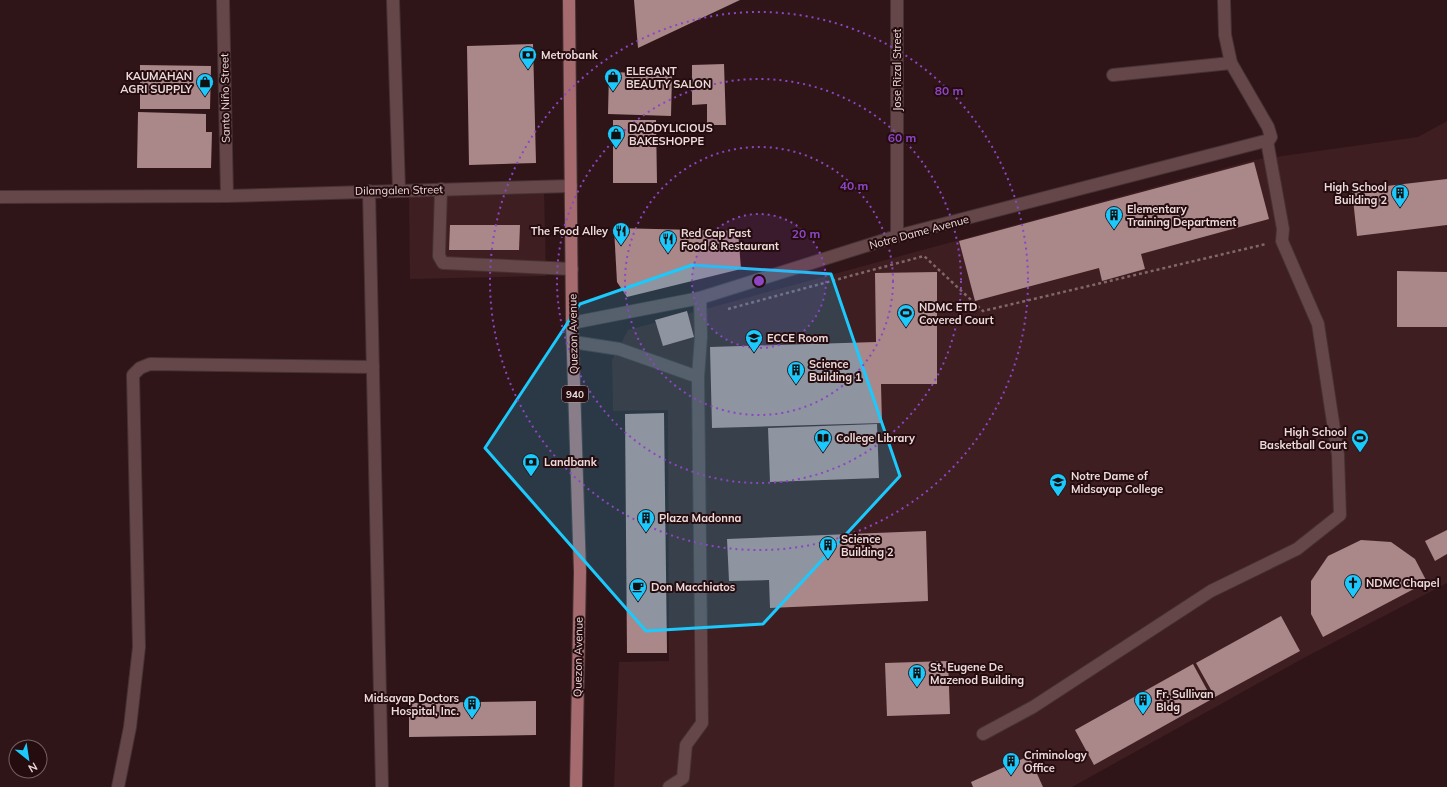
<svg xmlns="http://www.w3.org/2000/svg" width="1447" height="787" viewBox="0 0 1447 787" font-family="Mulish,sans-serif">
<rect width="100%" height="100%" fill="#2f1518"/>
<g fill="#3f1e21">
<path d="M1447,121V583L1300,660L1072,787H614L619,662L669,661L668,410L613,411L612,360L628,330L1254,160L1418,137Z"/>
<path d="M544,193L546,276L410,279L409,196Z"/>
</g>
<g fill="#aa888a">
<path d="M634,0H740L638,48Z"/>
<path d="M533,44L536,163L469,165L467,46Z"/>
<path d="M724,64L726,125H707V104L692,105V65Z"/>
<path d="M140,65L211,66L210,109H140Z"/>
<path d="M609,72L672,74L671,116L608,114Z"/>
<path d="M138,112L206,114V132H212L211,168H137Z"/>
<path d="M613,120H656L657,183H613Z"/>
<path d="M1254,162L1269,219L1141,254L1145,269L1102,281L1099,268L975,301L959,241Z"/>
<path d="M1447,179V225L1357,236L1352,190Z"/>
<path d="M450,225H520L519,250H449Z"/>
<path d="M614,228L738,231L741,269L627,297L617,282Z"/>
<path d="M1397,271L1447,272V327H1397Z"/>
<path d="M937,272V384H881L882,423L712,428L710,347L876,342L875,273Z"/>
<path d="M687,311L694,337L663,346L655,320Z"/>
<path d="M664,413L667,653H627L625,414Z"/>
<path d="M877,424L879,478L770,482L768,428Z"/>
<path d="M1447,530V554L1435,561L1425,541Z"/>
<path d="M926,531L928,601L770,608L769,580L729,581L727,539Z"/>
<path d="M1361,540L1391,542L1415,559L1427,582L1323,637L1311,614V581L1328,556Z"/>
<path d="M1281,616L1300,651L1215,697L1196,663Z"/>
<path d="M948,661L950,714L887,716L885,663Z"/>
<path d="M1193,664L1212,699L1094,765L1075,730Z"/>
<path d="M536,701V735L409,737V703Z"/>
<path d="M1029,756L1043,787H973L971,782Z"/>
</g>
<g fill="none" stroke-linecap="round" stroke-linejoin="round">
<defs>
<g id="service">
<path d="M1113,75L1231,63"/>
<path d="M441,189L439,256L443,263L572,269"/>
<path d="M573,342L619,349L698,377"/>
<path d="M983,734L1033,707L1211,591L1297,549L1340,515L1338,455L1318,324L1282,241L1283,229L1267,141"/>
<path d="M669,787L683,778L686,745L702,723L698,377L701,337L700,298"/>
</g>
<g id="minor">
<path d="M223,0L227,196"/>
<path d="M393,0L399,190"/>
<path d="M897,0V236"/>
<path d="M369,191L382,787"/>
<path d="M0,197L227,196L571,186"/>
<path d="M572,323L700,298L897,236L1269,140L1271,137L1268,127L1231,63L1225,35L1224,0"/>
<path d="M118,787L130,727L139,647L133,375L140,368L150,364L373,367"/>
</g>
<path id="primary" d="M569,0L572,323L580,572L576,787"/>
</defs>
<use href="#service" stroke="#453233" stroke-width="14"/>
<use href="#minor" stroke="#453233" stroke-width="14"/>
<use href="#primary" stroke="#453233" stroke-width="14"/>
<path stroke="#7f676a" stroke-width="2.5" stroke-dasharray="3 3" stroke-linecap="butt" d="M728,309L924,256L983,311L1266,244"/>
<use href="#service" stroke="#654749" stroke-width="12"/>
<use href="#minor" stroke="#654749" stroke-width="12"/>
<use href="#primary" stroke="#a56b6f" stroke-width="12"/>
</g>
<path fill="#1cc9fc" fill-opacity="0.2" stroke="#1cc9fc" stroke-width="3" stroke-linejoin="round" d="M692,265L831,274L900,476L763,624L646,631L485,448L580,304Z"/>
<circle cx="759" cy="281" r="67" fill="#8c46c3" fill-opacity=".12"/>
<g fill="none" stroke="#8c46c3" stroke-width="2" stroke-dasharray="2 4">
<circle cx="759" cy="281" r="67"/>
<circle cx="759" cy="281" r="134"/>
<circle cx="759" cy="281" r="202"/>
<circle cx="759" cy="281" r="269"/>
</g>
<defs>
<symbol id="bank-pin" viewBox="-11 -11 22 30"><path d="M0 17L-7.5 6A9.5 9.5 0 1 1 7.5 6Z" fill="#1cc9fc" stroke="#250c0f"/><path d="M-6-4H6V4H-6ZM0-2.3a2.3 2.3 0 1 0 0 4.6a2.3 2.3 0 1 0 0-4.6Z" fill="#111"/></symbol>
<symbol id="shop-pin" viewBox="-11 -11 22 30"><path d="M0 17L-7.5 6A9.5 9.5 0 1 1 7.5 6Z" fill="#1cc9fc" stroke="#250c0f"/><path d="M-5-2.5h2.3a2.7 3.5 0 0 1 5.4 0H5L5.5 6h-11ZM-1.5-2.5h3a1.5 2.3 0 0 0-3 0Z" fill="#111"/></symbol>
<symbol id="building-pin" viewBox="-11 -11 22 30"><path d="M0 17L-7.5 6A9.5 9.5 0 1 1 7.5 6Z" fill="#1cc9fc" stroke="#250c0f"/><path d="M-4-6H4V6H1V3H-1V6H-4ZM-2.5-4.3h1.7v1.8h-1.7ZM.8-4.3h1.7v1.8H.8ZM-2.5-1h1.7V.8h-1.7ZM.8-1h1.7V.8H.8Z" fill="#111"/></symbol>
<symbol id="restaurant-pin" viewBox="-11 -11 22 30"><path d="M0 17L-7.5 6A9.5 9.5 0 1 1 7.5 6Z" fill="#1cc9fc" stroke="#250c0f"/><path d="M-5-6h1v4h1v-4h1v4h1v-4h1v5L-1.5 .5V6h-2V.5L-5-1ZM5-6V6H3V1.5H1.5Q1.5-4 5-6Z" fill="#111"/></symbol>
<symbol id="stadium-pin" viewBox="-11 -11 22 30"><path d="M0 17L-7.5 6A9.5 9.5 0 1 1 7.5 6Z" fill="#1cc9fc" stroke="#250c0f"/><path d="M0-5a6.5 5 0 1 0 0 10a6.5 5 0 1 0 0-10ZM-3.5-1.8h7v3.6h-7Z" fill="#111"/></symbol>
<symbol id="school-pin" viewBox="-11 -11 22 30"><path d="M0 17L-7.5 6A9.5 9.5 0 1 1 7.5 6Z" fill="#1cc9fc" stroke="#250c0f"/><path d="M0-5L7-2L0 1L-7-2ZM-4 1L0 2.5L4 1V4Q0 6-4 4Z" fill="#111"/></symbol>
<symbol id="library-pin" viewBox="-11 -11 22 30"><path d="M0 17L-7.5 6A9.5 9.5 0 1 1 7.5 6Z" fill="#1cc9fc" stroke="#250c0f"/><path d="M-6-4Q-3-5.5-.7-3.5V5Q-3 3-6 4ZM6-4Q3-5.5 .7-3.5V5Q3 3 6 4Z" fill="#111"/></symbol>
<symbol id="university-pin" viewBox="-11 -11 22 30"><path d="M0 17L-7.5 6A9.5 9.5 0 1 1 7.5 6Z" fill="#1cc9fc" stroke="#250c0f"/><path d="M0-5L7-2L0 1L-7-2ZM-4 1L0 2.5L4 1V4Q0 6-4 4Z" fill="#111"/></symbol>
<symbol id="church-pin" viewBox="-11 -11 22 30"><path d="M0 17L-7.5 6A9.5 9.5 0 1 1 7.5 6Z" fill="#1cc9fc" stroke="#250c0f"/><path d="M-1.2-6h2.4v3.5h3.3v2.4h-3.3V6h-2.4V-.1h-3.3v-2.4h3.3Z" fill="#111"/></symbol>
<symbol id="cafe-pin" viewBox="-11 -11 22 30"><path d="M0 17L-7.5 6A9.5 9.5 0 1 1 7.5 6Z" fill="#1cc9fc" stroke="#250c0f"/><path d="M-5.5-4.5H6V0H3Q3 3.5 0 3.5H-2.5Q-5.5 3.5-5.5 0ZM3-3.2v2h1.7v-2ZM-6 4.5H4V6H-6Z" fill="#111"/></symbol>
</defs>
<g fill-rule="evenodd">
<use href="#bank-pin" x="518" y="45" width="20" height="27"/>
<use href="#shop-pin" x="603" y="67" width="20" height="27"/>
<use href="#shop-pin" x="195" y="72" width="20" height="27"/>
<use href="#shop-pin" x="606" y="124" width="20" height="27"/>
<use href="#building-pin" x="1390" y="183" width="20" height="27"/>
<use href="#building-pin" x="1104" y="205" width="20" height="27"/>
<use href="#restaurant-pin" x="611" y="221" width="20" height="27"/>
<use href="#restaurant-pin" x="658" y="229" width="20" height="27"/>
<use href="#stadium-pin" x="896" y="303" width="20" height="27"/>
<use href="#school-pin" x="744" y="328" width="20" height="27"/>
<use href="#building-pin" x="786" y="360" width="20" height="27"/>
<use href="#library-pin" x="813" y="428" width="20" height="27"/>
<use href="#stadium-pin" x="1350" y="428" width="20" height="27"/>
<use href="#bank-pin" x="521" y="452" width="20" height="27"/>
<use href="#university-pin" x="1048" y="472" width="20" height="27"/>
<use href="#building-pin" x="636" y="508" width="20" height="27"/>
<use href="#building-pin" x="818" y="535" width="20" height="27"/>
<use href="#church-pin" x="1343" y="573" width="20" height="27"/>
<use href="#cafe-pin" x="628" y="577" width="20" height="27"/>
<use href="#building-pin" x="907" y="663" width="20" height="27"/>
<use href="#building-pin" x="1133" y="690" width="20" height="27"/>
<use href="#building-pin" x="462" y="694" width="20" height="27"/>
<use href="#building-pin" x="1001" y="751" width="20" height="27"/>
</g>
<g text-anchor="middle" stroke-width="4" stroke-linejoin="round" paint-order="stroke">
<rect fill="#250c0f" stroke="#b19c9e" stroke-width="1" x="562" y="386" width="26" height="16" rx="3"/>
<g font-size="10" font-weight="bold" fill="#eddadb">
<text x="575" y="398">940</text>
</g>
<g font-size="11" font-weight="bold" fill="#eddadb" stroke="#250c0f" text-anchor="start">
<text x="541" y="59">Metrobank</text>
<text x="626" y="75">ELEGANT<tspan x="626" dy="13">BEAUTY SALON</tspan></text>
<text x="192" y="80" text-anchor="end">KAUMAHAN<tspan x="192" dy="13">AGRI SUPPLY</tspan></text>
<text x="629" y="132">DADDYLICIOUS<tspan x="629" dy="13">BAKESHOPPE</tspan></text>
<text x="1387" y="191" text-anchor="end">High School<tspan x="1387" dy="13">Building 2</tspan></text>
<text x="1127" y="213">Elementary<tspan x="1127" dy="13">Training Department</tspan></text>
<text x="608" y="235" text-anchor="end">The Food Alley</text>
<text x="681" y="237">Red Cap Fast<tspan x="681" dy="13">Food &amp; Restaurant</tspan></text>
<text x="919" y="311">NDMC ETD<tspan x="919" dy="13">Covered Court</tspan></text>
<text x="767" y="342">ECCE Room</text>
<text x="809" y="368">Science<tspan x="809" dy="13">Building 1</tspan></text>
<text x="1347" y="436" text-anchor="end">High School<tspan x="1347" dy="13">Basketball Court</tspan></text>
<text x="836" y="442">College Library</text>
<text x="544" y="466">Landbank</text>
<text x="1071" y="480">Notre Dame of<tspan x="1071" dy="13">Midsayap College</tspan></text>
<text x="659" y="522">Plaza Madonna</text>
<text x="841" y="543">Science<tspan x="841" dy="13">Building 2</tspan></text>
<text x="1366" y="587">NDMC Chapel</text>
<text x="651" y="591">Don Macchiatos</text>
<text x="930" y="671">St. Eugene De<tspan x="930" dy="13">Mazenod Building</tspan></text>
<text x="1156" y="698">Fr. Sullivan<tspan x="1156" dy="13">Bldg</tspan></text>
<text x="459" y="702" text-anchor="end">Midsayap Doctors<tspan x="459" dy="13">Hospital, Inc.</tspan></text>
<text x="1024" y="759">Criminology<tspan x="1024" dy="13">Office</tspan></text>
</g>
<g font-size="11" fill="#eddadb" stroke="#250c0f">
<text transform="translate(897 70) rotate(-90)" y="4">Jose Rizal Street</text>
<text transform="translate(225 98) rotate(-91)" y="4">Santo Niño Street</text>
<text transform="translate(399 190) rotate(-1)" y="4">Dilangalen Street</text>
<text transform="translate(919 232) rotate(-15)" y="4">Notre Dame Avenue</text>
<text transform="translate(573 334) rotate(-91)" y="4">Quezon Avenue</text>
<text transform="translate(578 657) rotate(-89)" y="4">Quezon Avenue</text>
</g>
</g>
<circle cx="759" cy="281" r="6" fill="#8c46c3" stroke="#250c0f" stroke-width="2"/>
<g font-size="12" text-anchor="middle" font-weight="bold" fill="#8c46c3" stroke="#250c0f" stroke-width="4" stroke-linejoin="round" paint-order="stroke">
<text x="949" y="95">80 m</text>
<text x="902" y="142">60 m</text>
<text x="854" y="190">40 m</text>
<text x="806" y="238">20 m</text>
</g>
<g transform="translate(28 759) rotate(150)"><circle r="19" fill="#250c0f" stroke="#755e61"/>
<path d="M0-3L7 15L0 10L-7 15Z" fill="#1cc9fc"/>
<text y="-6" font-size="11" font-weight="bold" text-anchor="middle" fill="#eddadb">N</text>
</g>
</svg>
